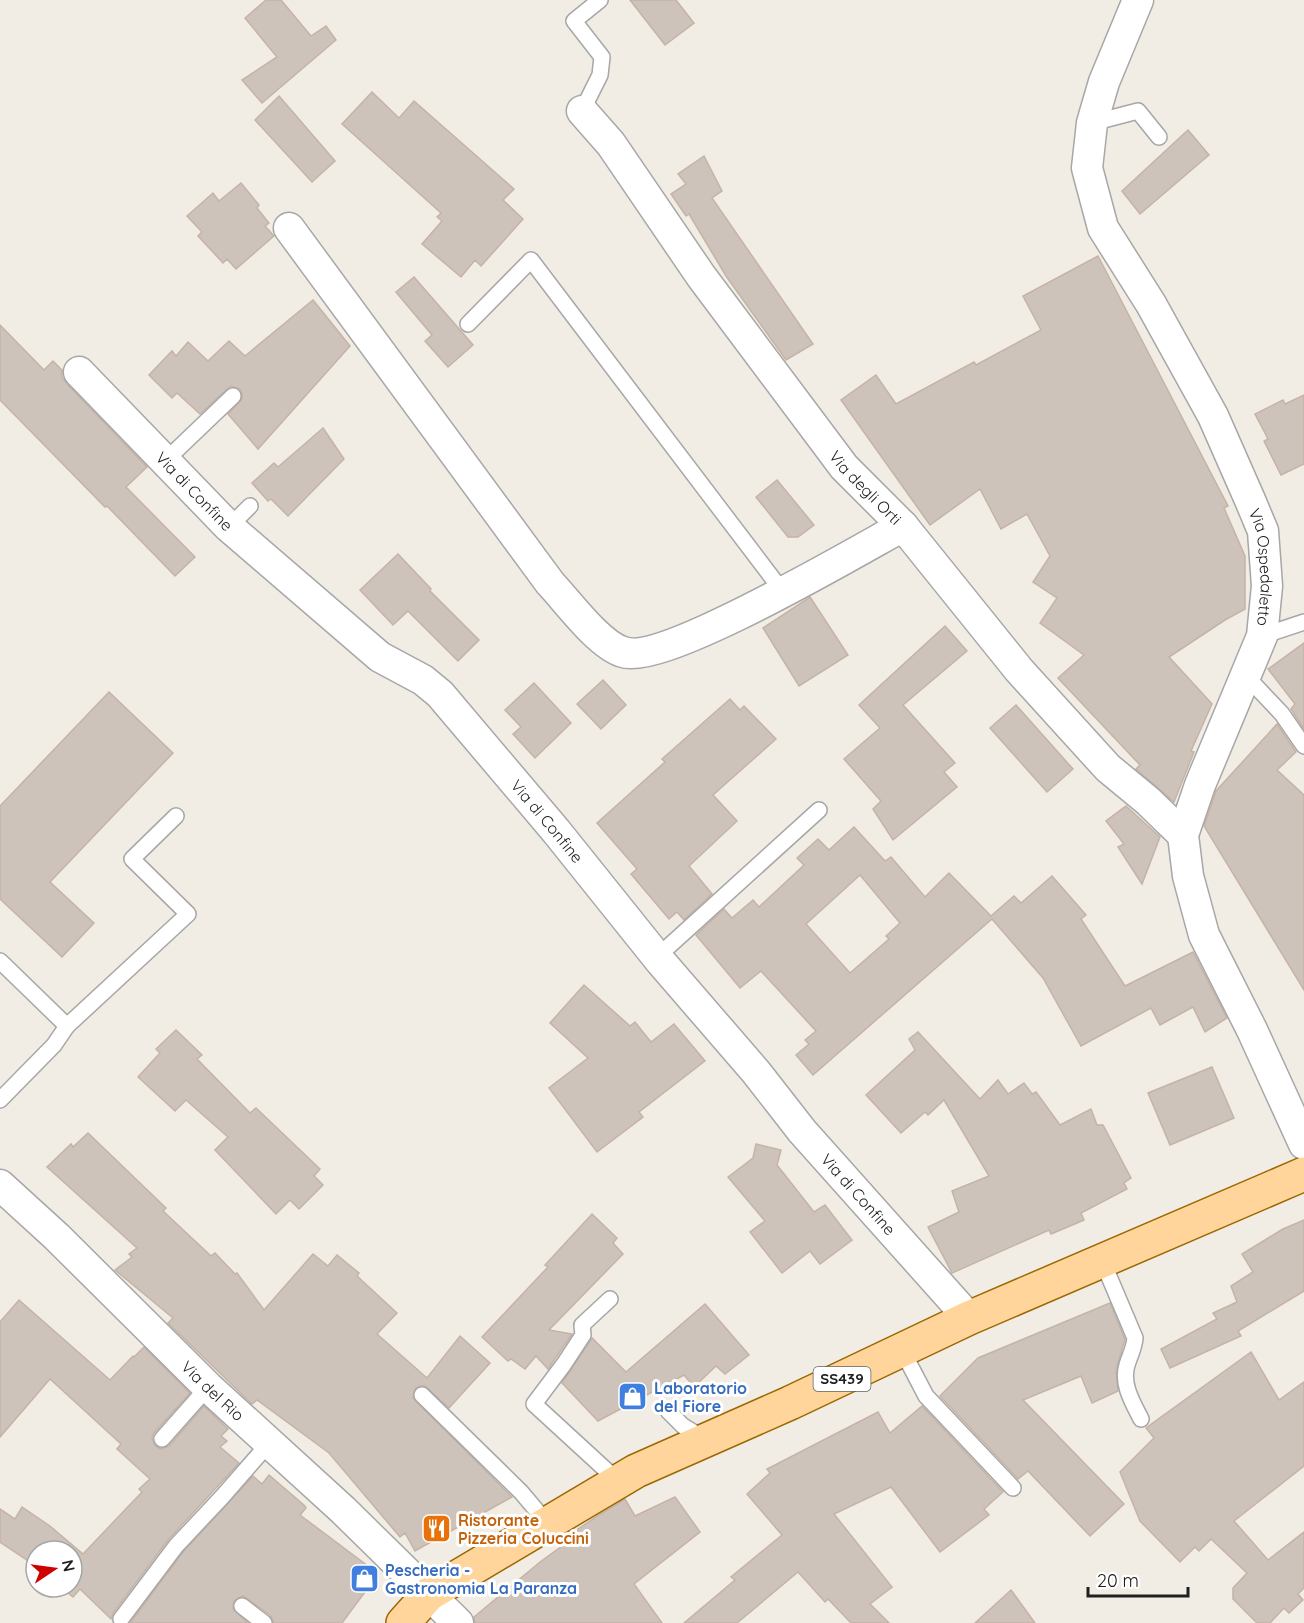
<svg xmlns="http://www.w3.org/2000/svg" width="1304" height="1623" viewBox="0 0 1304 1623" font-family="Quicksand,sans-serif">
<rect width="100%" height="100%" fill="#f1ede5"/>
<g fill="#cec3ba" stroke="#c5b3a6" stroke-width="1.5" fill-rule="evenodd">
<path d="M266,0H281L311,36L326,26L336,40L262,103L242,80L277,57L245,18Z"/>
<path d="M630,0H676L694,23L665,45Z"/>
<path d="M372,92L399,118L414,101L514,189L503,200L523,219L481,266L475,260L461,277L422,244L442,221L437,217L441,213L342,124Z"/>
<path d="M279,96L335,161L312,182L255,120Z"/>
<path d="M1188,130L1209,155L1140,214L1122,191Z"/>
<path d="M704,156L722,191L712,198L813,344L786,360L726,276L689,214L686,216L671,194L686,184L678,174Z"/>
<path d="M241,183L259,205L257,208L269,223L265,226L274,236L236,269L227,259L223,263L198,236L202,232L187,216L213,193L219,201Z"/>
<path d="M1098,256L1228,506L1224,508L1245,556V609L1225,620L1169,657L1212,704L1191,751L1194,752L1174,802L1136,769L1140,765L1058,678L1084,655L1040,623L1057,598L1033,582L1050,556L1027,514L1001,529L980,489L930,525L841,400L876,375L896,404L974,362L976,365L1041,330L1023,296Z"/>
<path d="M414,277L473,345L448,367L425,341L432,335L396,292Z"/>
<path d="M313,300L350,346L258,449L228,414L242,399V393L240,389L231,386L227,389L200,414L177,393L172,398L149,375L172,351L176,356L188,342L208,361L229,341L245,356Z"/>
<path d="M0,325L44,370L53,361L62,370V377L67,384L147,467L126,487L195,557L175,576L107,506L105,507L0,400Z"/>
<path d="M1304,395V464L1281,475L1264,441L1268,439L1255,414L1283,400L1285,404Z"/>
<path d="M323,428L344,459L288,516L271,499L268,501L252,483L274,463L278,467Z"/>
<path d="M777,480L814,525L798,537H788L756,497Z"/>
<path d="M398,554L431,589L430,591L479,640L458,661L408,611L393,625L360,590Z"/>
<path d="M810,597L848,655L799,686L763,628Z"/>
<path d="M945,626L967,651L903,705L955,763L944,772L957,787L893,840L873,809L881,801L844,759L880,728L859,705Z"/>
<path d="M1304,643V729L1291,709L1295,704L1268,669Z"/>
<path d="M603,680L626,705L601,729L577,704Z"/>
<path d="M534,683L571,723L535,758L513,734L521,727L505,710Z"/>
<path d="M109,692L173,753L50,882L94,923L62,957L0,899V806Z"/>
<path d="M730,699L740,710L744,706L776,739L713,795L737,821L689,866L712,894L684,920L677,912L669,919L631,874L637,869L597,823L665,762L662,759Z"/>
<path d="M1016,705L1073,769L1047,792L990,728Z"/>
<path d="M1277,724L1296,752L1277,770L1304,795V990L1204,826L1216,791Z"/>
<path d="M1126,806L1160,837L1142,884L1118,847L1124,844L1106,821Z"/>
<path d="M854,827L885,861L891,857L925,897L949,873L991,916L1014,896L1021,903L1052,876L1086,915L1081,919L1125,986L1193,952L1227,1018L1205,1032L1193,1007L1160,1025L1151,1008L1081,1046L1043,978L992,919L813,1075L796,1055L809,1044L805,1040L816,1031L761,971L740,988L696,935L724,909L732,918L753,900L759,907L804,865L797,858L818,839L829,850ZM860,875L900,923L886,936L889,939L850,973L806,924Z"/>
<path d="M584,985L630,1026L635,1022L651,1042L674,1024L705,1061L639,1112L643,1117L597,1152L549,1088L588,1058L550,1023Z"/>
<path d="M176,1030L202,1055L197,1059L250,1113L256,1108L320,1169L314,1176L323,1185L299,1209L290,1200L276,1214L215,1150L228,1137L186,1100L175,1111L138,1077L160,1053L156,1049Z"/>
<path d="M918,1032L980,1099L998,1080L1008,1094L1024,1083L1032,1094L1036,1092L1060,1125L1091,1109L1097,1125H1103L1131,1178L1124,1183L1127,1189L1081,1213L1084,1220L1051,1234L1049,1230L952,1273L928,1227L959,1212L952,1191L989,1176L944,1100L928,1115L925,1112L901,1133L866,1095L915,1050L909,1039Z"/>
<path d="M1212,1067L1234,1118L1170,1145L1148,1093Z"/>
<path d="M88,1133L166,1208L163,1211L211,1256L215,1253L235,1274L237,1273L264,1310L313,1254L328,1266L337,1255L359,1273L357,1276L397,1313L377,1334L427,1378L460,1336L490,1363L449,1408L425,1386H420L415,1389L413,1398L512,1497L415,1551L405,1533L400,1537L329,1453L257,1400L252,1404L168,1323L173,1318L115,1270L132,1257L129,1254L137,1248L47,1167L71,1144L73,1147Z"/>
<path d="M756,1144L781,1150L777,1165L814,1212L825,1205L852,1240L820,1264L810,1251L782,1273L750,1232L765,1221L728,1177L753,1158Z"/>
<path d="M592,1214L617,1238L613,1243L623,1254L549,1330L572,1334L548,1369L536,1356L525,1369L511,1359L508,1361L482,1337L548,1267L545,1265Z"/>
<path d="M1304,1220V1291L1238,1331L1241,1336L1170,1368L1161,1349L1217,1319L1213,1313L1237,1302L1231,1286L1253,1272L1242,1254L1283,1229Z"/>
<path d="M19,1300L110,1380L133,1356L134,1357L144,1347L190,1393L154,1433L152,1438L155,1446L161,1449L169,1446L204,1406L228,1429L221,1436L227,1441L220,1447L239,1463L168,1540L113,1613L111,1619L80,1589L73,1597L61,1587H72V1551H36V1566L0,1542V1509L15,1519L22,1507L50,1526L83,1554L142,1492L139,1489L150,1479L117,1449L121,1444L50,1379L0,1437V1322Z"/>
<path d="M1110,1303L1125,1339L1116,1370L1118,1391L1092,1403L1081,1376L1023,1400L1124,1504L1090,1536L1028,1471L1018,1479L940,1396L978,1358Z"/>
<path d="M705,1304L749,1355L725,1374L716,1366L694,1387L684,1375L598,1421L562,1383L592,1338L626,1372Z"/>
<path d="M1251,1352L1279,1400L1304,1382V1466L1234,1521L1268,1560L1304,1532V1588L1298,1594L1303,1600L1289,1613L1284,1608L1270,1623H1257L1233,1599V1588L1247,1573L1211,1539L1199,1551L1195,1547L1180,1562L1140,1521L1120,1472L1154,1438L1146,1428Z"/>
<path d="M922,1406L1003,1492L984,1509L989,1515L940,1552L891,1487L834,1514L892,1587L870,1604L889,1623H851L828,1599L825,1602L798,1572L737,1623H684L735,1580L731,1577L782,1535L747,1494L770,1473L767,1469L878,1412L890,1433Z"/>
<path d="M269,1475L305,1506L306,1508L300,1515L368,1566V1588L342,1623H274L270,1615L243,1596L234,1601L233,1609L248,1623H130L183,1552L253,1476L262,1484Z"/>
<path d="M675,1497L700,1532L634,1584L662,1623H475L474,1617L540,1562L577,1535L578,1529L599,1515L625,1499L635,1516Z"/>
<path d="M1011,1590L1035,1623H975Z"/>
</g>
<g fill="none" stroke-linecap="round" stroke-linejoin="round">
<defs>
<g id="lane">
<path d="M582,111L600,75L602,57L574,21L600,0"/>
<path d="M1092,123L1138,111L1159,137"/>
<path d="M468,324L531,260L783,592"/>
<path d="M165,461L233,396"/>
<path d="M229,527L250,506"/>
<path d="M1262,636L1304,622"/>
<path d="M1246,676L1282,714L1304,746"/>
<path d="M657,957L819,810"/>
<path d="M0,961L67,1026"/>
<path d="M0,1100L54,1045L67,1026L188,914L132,859L176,816"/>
<path d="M1102,1260L1135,1338C1134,1349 1130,1355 1127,1365C1121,1384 1133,1403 1141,1419"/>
<path d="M610,1299L582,1325L583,1335L564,1364L534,1404L619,1482"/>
<path d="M902,1350L926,1396L1013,1488"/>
<path d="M422,1395L521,1492L548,1524"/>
<path d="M668,1411L683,1426L706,1440"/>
<path d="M162,1439L208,1387"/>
<path d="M242,1606L264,1623"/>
<path d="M121,1619L176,1546L222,1497L270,1442"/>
</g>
<g id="street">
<path id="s1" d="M1138,0L1104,82L1092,123L1087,168L1103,228L1151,304L1213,416L1250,500L1263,531L1267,586L1262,636L1200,785L1183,835L1188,876L1204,935L1252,1030L1304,1144"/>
<path id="s2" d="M582,111L611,144L701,276L844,467L903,526L1019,670L1108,768L1148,801L1183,835"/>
<path d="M289,228L550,583C568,602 599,645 623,652C663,666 859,550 903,526"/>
<path id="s3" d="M79,372L229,527L380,657L423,680L440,694L556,831L661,962L756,1072L802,1131L969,1318"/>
<path id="s4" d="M0,1185L57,1237L208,1387L343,1510L458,1623"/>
</g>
<path id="primary" d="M403,1623L429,1594L636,1471L790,1403L969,1318L1304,1174"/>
</defs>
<use href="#lane" stroke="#a7a7a7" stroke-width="18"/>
<use href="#street" stroke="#a7a7a7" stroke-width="33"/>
<use href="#primary" stroke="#9b6800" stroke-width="36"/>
<use href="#lane" stroke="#fff" stroke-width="15"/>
<use href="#street" stroke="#fff" stroke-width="30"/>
<use href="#primary" stroke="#ffd59c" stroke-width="33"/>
</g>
<defs>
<symbol id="shop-square" viewBox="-11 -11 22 22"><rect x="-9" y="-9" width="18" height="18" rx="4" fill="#3f7fe0" stroke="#fff"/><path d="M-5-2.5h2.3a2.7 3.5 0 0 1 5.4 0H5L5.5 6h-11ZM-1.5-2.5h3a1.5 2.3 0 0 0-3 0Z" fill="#fff"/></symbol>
<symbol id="restaurant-square" viewBox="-11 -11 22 22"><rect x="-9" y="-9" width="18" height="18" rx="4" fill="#e8710a" stroke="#fff"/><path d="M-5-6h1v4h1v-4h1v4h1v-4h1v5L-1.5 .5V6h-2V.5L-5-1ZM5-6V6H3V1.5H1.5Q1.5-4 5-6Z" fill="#fff"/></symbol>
</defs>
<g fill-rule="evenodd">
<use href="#shop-square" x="616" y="1380" width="33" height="33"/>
<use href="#restaurant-square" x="420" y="1512" width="33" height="33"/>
<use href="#shop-square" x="348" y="1562" width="33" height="33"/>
</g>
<g text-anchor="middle" stroke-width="6" stroke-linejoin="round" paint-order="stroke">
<rect fill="#fff" stroke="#636363" stroke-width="1.5" x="813.5" y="1367" width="57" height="24" rx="4.5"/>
<g font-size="15" font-weight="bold" fill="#202020">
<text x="842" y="1384">SS439</text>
</g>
<g font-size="16" fill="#202020" stroke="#fff">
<text dy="6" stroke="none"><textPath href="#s2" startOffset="472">Via degli Orti</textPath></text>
<text dy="6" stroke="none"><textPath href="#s3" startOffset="166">Via di Confine</textPath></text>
<text dy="6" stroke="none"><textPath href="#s1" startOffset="618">Via Ospedaletto</textPath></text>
<text dy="6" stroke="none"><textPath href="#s3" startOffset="652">Via di Confine</textPath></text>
<text dy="6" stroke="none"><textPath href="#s3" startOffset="1138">Via di Confine</textPath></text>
<text dy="6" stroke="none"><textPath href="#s4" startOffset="296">Via del Rio</textPath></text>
</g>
<g font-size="16" font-weight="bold" fill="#366cbe" stroke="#fff" text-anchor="start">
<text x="654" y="1394">Laboratorio<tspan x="654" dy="18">del Fiore</tspan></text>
<text x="385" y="1576">Pescheria -<tspan x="385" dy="18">Gastronomia La Paranza</tspan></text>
</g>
<g font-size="16" font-weight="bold" fill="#c56008" stroke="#fff" text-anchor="start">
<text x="458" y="1526">Ristorante<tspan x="458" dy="18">Pizzeria Coluccini</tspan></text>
</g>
</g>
<g transform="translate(54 1569) rotate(77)"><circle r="28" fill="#ffffff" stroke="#a6a6a6" stroke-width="1.5"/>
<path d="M0-4.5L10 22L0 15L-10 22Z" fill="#cf0100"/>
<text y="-9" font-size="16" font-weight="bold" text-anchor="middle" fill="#202020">N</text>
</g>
<path d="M1088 1587v9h100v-9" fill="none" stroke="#202020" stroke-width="3"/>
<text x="1097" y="1587" font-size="18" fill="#202020" stroke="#ffffff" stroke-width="4.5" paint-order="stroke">20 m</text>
</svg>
